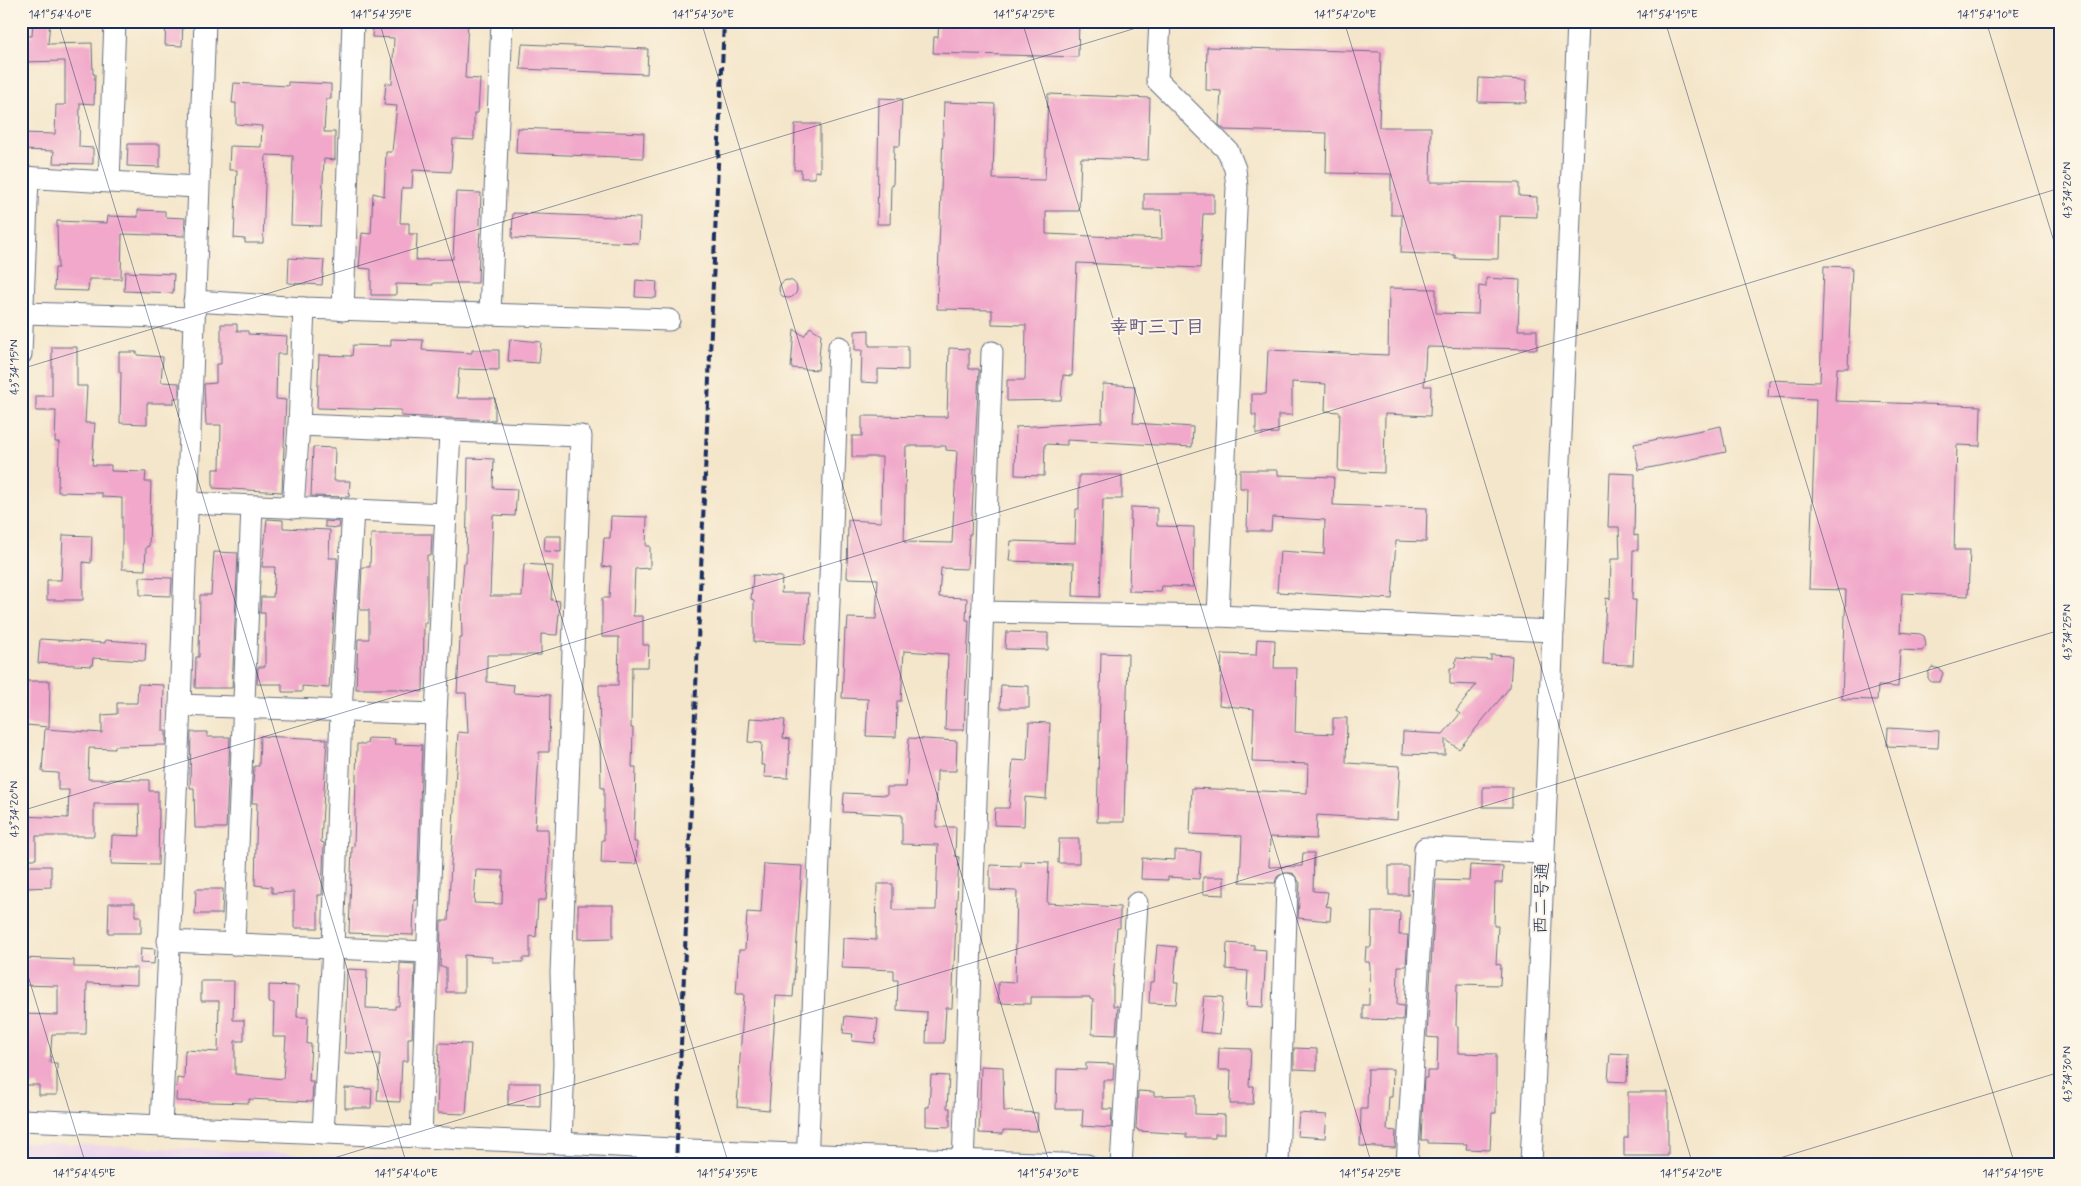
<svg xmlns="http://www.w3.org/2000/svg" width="2081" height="1186" viewBox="0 0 2081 1186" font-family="Mynerve,'Klee One',sans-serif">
<rect width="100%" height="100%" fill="#fcf5e5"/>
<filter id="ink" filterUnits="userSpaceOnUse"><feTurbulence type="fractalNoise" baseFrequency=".02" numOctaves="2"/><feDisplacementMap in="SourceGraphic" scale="10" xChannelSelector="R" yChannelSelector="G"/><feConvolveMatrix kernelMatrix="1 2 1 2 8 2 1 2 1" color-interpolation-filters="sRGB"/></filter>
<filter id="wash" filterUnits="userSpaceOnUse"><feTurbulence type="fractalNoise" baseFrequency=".0096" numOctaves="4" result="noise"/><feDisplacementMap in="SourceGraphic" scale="20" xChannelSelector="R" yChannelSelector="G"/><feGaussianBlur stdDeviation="1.12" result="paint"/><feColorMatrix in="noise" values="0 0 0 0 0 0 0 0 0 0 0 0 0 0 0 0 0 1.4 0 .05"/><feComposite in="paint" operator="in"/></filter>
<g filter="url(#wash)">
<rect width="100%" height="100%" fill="#f4e6ca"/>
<path fill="#ebd1eb" d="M21,1142L566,1165H21Z"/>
<g id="blocks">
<g fill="#f1a8ca" fill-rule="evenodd">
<path d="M33,21H50L48,44L92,43L93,74H95L94,104L80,103L79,147L93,148V164L53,163L54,151L21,150L22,133L55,134L56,105H65V61L21,62V36H32Z"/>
<path d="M166,21H183L182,46L165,45Z"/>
<path d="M373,21H468L465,78L480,79L478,113H474V140L453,139L451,172L413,170L412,188H402L400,223H409V234H417L416,260L453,259L456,192L481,193L478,283H433V285L396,284V295H371V269L359,268L362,233L371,234L373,193L384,196L386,152H392L397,106L384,105L386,83L392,84L394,38L372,37Z"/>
<path d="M939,21H1079L1078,57L933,53L934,37H938Z"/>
<path d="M522,44L648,49L647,74L520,69Z"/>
<path d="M1207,47L1381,52L1379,127H1431L1430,182L1519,183V196L1537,197V217L1499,216L1498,259L1455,258V255L1401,253L1402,215H1391V174L1326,173L1327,133L1225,130L1219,125L1221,91L1206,90Z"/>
<path d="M1479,78L1527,80L1526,103L1478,102Z"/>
<path d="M288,82L331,84V99H326L324,132H335V160L324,159L321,226L291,225L293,156L266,155L263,243H245V239L234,238L237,170H229L230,146L261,147L262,126L236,124V103H232L234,83L288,86Z"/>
<path d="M1048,94L1150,98L1148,160L1081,158L1079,211H1046V234L1162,239L1161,210H1144V194H1214V214H1203L1200,268L1077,263L1072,376L1063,375L1061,400L1007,401V380H1025L1026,325L992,324V310L937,309L944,102L995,104L993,179L1045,180Z"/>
<path d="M879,98L902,99L900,146H894L893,185L891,184L890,224H877Z"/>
<path d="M795,124H820V172L815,171V178H801V170H794Z"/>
<path d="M517,128L644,133L643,158L516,153Z"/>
<path d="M128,144H160V167L127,166Z"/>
<path d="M138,210L165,211V217L185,218L184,236L122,234L121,279H89L88,291L54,290L55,268H58L57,221L107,223L108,216L138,217Z"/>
<path d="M513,213L640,218L639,243L512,238Z"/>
<path d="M289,258L324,260L322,285L288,283Z"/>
<path d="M1824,266L1852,267L1848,368H1837L1835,401L1981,406L1980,446L1957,445L1954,550H1970L1968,596L1902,593L1900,632L1920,634L1924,636L1926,645L1922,651L1900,650L1898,687L1878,686L1877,700L1842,699L1846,590L1809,589L1816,399L1768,397L1769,380L1820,382Z"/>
<path d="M125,272L174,274L173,293L124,291Z"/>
<path d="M1486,278L1520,280L1518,330H1537V349L1426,347L1424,386H1431L1430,416L1385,414L1384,473L1338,471L1340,412L1325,411L1326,384L1292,382V415H1278V433L1256,434V415H1252V394H1266L1268,350L1388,355L1389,288L1436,289V313L1478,314L1479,286L1486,287Z"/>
<path d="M636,280L657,282L656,298L635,297Z"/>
<circle cx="788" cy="289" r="9"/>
<path d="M221,324H237V331H248V334L287,336L286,354H277L276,399L286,400L282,492L213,488V469H220L221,425H206L204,384L216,383V364H221Z"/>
<path d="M810,327L821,334L818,370L791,368L794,329L804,336Z"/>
<path d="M869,330V346H908V370L878,369V383L861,382L862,350H855V331Z"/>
<path d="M391,339L423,340L422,350L472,353V350H499V370L459,369L457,398H495V420L401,416V410L317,408L319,355L352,356L353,345L391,346Z"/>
<path d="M510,339L541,342L539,363L508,361Z"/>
<path d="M52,347H77V386H87L85,423H95L92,465H111V471L146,472L145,482H151L149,546L146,547L145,570L122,569V498L102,497V493L58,492L59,442H55L56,411H36V396H52Z"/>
<path d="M949,348L969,349V369H979L971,534H969L967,569L941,568L939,597L967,598L966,620H969L964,730H945L948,654L904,651L901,701H897L896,737L866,736L868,699L842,698L845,629L847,630L848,618L876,619L878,579L847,578L848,520L881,522L882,457H852V436H862V416L947,417ZM906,446H946V450L957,451L952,543L904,542Z"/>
<path d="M119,352H137V355L163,357L161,382L179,383V398H174V403H147V424L120,423L121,372H119Z"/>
<path d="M1103,384L1135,386L1133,423L1193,427L1192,447L1067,440V445L1045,444L1044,476L1015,475L1016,427L1102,422Z"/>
<path d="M1721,426L1726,452L1639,470L1634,444Z"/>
<path d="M313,447L335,448L334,481H350L349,497L311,496Z"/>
<path d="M468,458L494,459L493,488L517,489L515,516L493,515L490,596H522L524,564L553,566L551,600L560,601L557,635L541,634V655H487V682L514,685L513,693L550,695L549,752H539L535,829H548L549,856L546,900H538L536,937L530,936V958H523V962H492V957L464,955V992H446V967H440L441,921H448L458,732L468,733L466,693H457L460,638H462L461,598L464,563H466ZM476,870L503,871L502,904L474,903Z"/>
<path d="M1240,470H1278V475L1334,477L1333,505L1427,508L1426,542L1396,541L1392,599L1277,592L1280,551L1324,554L1325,520L1272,517L1271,531H1247L1248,488H1240Z"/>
<path d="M1610,473L1635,474L1634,536L1638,535V550H1633L1632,600H1636L1633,665L1603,664L1606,598L1610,599L1611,559H1620L1619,527H1608Z"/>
<path d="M1079,475H1122V499H1103L1100,597L1073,596L1074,563L1009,561L1011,541L1075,543L1076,509H1079Z"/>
<path d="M1131,507L1157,508V526L1194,527L1193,587L1162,586L1161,592L1129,591Z"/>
<path d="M611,516L647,517L646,546H650V568L635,569L633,616H643V645H649L648,667H632L631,728H633L632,767H636L634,842H637L636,864L601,863L602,840H604V788H601L599,685H618L619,637H602V598H609L611,566L602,567L604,538H610Z"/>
<path d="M267,519L283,520V528L330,530L329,558H337V566L329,688L302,686V692H282V684H257L258,667H265V613H260L261,597H273L275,567H262Z"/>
<path d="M325,521L340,522L339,528L325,527Z"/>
<path d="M371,534H432L431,555H427V623H424L423,692L396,689H356L358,639H369V610H360L362,567H370Z"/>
<path d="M63,535L92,536L91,563L83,562V600H47V580H61Z"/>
<path d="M545,536H561V552L544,551Z"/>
<path d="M214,552L238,553L232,688H195L196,657H199L200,595H211Z"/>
<path d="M753,575L782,577L781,593H809L805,644L754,642V600L751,599Z"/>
<path d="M140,577L172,578L171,596L140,595Z"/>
<path d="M1006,632L1048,633V650L1005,649Z"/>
<path d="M40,639L105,643V640L146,643L145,661L93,658L92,666L38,663Z"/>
<path d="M1257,639L1275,640L1274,668H1297L1295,732L1333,734V718H1347L1346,763L1400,766L1397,820L1317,815L1316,839L1270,837L1269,867L1302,866L1303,853H1314L1313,891L1328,892L1326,906L1331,907L1330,921L1298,918L1300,883L1293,873H1282L1277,877L1275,883L1240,882L1242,836L1190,834L1192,788L1307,793L1308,764L1252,762L1254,709L1219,705L1222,654L1256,655Z"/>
<path d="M1101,653L1128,654L1124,822H1097Z"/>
<path d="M1491,655L1512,656L1510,687L1459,749L1445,739V755L1402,754L1403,732L1443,734L1460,714L1456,711L1476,685L1450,684V668H1455L1456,658L1491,660Z"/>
<path d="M1932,667L1940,669L1943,673L1940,682H1931L1928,678V673Z"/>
<path d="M27,681H50L49,727L26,725Z"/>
<path d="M138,684L164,685L163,731H166V745L115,746V749L89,748L88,779L149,780V791H158V809H159L158,865L111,864L112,835L140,836L139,804H94V836H36V859H21V816L68,818L69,790H58V773L42,772L45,729L102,733V715L117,714V703H137Z"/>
<path d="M1001,685L1029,686V708H1000Z"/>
<path d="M750,718L785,720L783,738L790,739L788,778L764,777L765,765H761L762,743L748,742Z"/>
<path d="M1029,722L1050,723L1046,799L1025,797L1024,826L994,825L995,808H1009L1013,760L1027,761Z"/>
<path d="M1888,728L1939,731L1938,748L1887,746Z"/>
<path d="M191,732H207V737H230L226,828H195L194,788H190Z"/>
<path d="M260,736L327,739L321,842L324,843L322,895H318V928H294V892L272,893V887L255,885L257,803H252L254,766H259Z"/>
<path d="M368,738L395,739L394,744L422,745L417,900H414L413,935L349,933L352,847H354L357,744H367Z"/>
<path d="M909,738L957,741L956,771H937L936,827H956L955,856L959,857L952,1008H946L944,1043H926L927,1012L897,1010L898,980H894V970L842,968L843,938L876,940L877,884H893V910H936L938,845L902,844V815L843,812L844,793L887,795V787H906Z"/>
<rect x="1483" y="787" width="29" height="20"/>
<path d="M1059,839H1079V863H1058Z"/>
<path d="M1175,850L1201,852L1199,879L1168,877V880L1141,879L1142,858L1175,860Z"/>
<path d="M1021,861L1049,862L1047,903L1120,907V928H1117L1113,982V1006H1118L1116,1035L1092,1034L1093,1000L1090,999V997H1031V1004L998,1003V982L1015,983L1017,891L990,890V865L1021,866Z"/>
<path d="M764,864L802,866L793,997L776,996L769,1110L737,1107L744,994H736L739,950H745L747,912L761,913Z"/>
<path d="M1470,865L1503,867L1502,883H1495L1494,926H1498L1496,964L1501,965L1500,985L1457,984L1456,1026H1458V1053L1496,1054V1113H1492L1490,1150L1466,1149L1467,1144L1428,1143V1140H1421L1424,1078H1427V1071H1437L1438,1038L1427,1037L1436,880L1469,881Z"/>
<path d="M26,866H51V887L26,888Z"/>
<rect x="1389" y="866" width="19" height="29"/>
<path d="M1203,877H1224V895L1203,894Z"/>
<path d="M196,889H223L222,914H195Z"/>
<path d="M109,903H135V916H141V933H108Z"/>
<path d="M578,905H613V938L578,939Z"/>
<path d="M1372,912H1400L1399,935H1408L1406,966H1398L1397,1005L1404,1006L1403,1020L1363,1019V1005H1369L1370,967L1369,962H1365L1366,947H1371Z"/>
<path d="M1227,943L1254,945V949L1266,950L1263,1007L1246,1006L1248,971L1226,969Z"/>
<path d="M1157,945L1177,947L1174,983H1178L1176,1004L1149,1003L1150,982H1154Z"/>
<path d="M141,948L155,949L154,964L140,963Z"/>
<path d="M22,958L74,960V967L137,968V985L87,983L86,1034H52L50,1063H57V1095H39V1085H21V1014L58,1015V986L21,985Z"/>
<path d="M400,963L415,964L412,1038H408V1061H402L400,1102L377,1101L380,1054L345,1053L347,969L367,970L366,1008L395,1009V1006H399Z"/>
<path d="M201,981H234L233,1020H244V1041H235V1074L283,1079L286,1037H273L274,1003H269V985L298,986L297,1017H308L307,1044H311L309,1081H313L312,1102L249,1099V1103L176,1101L177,1078L184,1079L185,1050L218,1052L219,1001H201Z"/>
<path d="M1204,996L1223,997L1220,1034L1200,1032Z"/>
<path d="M845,1016L878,1019L875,1043L852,1041L853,1034L843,1033Z"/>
<path d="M439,1043L471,1044L466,1114L437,1113Z"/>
<path d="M1219,1048L1251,1049L1249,1086H1254L1253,1104H1230L1231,1070H1218Z"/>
<path d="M1294,1048L1317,1049V1070L1294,1069Z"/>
<path d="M1610,1053L1628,1054L1627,1082L1608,1081Z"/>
<path d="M1086,1063L1114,1064L1113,1080H1103V1109H1112L1111,1128L1082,1126L1083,1109H1056L1057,1069L1086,1070Z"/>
<path d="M981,1066L1003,1067L1004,1111L1038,1113L1037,1131L1003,1130V1134L979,1133Z"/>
<path d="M1368,1069H1393L1392,1097H1389L1387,1130L1396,1131L1395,1148L1360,1146L1361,1109H1367Z"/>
<path d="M931,1075L949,1076L947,1108H950V1127L926,1126V1107H929Z"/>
<path d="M508,1083H540V1106L508,1105Z"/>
<path d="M345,1088L372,1089L371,1108H345Z"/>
<path d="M1138,1091L1154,1092V1096L1195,1095V1114L1225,1115V1134H1215V1138H1186V1134L1138,1131V1129H1136Z"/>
<path d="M1628,1092H1668V1156H1624V1138H1628Z"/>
<path d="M1299,1113L1327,1115L1325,1138L1297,1136Z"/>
</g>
</g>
</g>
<g filter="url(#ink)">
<use href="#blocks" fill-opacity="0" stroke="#676f84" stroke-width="1"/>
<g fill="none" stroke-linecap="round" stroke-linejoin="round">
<defs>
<g id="minor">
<path d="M1160,21L1157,80L1228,151L1235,169L1237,187L1218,616"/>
<path d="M21,177L197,187"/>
<path d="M109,181L115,21"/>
<path d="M194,301L304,308L669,320"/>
<path d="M304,308L299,425L581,436L561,973L564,1063L561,1143"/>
<path d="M343,310L353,21"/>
<path d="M23,313L194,318"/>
<path d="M490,314L502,21"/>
<path d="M21,354L28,177"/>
<path d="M187,503L446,514"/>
<path d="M293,508L299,425"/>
<path d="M982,612L1218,616L1553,631"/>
<path d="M180,705L436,714"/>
<path d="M168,941L427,952"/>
<path d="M234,944L252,506"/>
<path d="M21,1120L561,1143L690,1150L1087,1165"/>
<path d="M161,1126L180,705L205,21"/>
<path d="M323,1133L333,948L341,711L353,510"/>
<path d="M421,1137L436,714L450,432"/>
<path d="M807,1165L839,347"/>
<path d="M963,1165L992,352"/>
<path d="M1121,1165L1137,903"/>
<path d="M1278,1165L1287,884"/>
<path d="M1407,1165L1425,848L1543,853"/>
<path d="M1531,1165L1578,21"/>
</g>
</defs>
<use href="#minor" stroke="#676f84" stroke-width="23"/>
<use href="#minor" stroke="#fff" stroke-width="21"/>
<path stroke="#1b2f5e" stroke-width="4" stroke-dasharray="8 4" stroke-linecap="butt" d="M676,1165L724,21"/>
</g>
</g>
<path fill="none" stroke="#1b2f5e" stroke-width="1" stroke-opacity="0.45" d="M58,21L407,1165M379,21L729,1165M701,21L1050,1165M1022,21L1372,1165M1344,21L1693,1165M1665,21L2015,1165M1986,21L2060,261M21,369L1159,21M21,811L2060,188M21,953L86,1165M311,1165L2060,630M1757,1165L2060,1072"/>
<g text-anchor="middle" stroke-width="4" stroke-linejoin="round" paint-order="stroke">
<g font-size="18" fill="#1b2f5e" stroke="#fcf5e5">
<text transform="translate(1541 898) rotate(-88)" y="6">西二号通</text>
</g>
<g font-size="19" font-weight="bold" fill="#665984" stroke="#fcf5e5">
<text x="1157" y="333">幸町三丁目</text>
</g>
</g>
<rect width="2081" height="1186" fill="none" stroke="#fcf5e5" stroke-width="55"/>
<rect x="28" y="28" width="2026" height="1130" fill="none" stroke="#1b2f5e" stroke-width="2"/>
<g font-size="12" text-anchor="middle" fill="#1b2f5e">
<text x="60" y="18">141°54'40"E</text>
<text x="381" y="18">141°54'35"E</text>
<text x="703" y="18">141°54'30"E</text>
<text x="1024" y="18">141°54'25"E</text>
<text x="1345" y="18">141°54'20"E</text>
<text x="1667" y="18">141°54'15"E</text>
<text x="1988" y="18">141°54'10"E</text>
<text transform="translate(2067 190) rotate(-90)" y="4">43°34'20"N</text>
<text transform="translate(14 367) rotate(-90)" y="4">43°34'15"N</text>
<text transform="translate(2067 632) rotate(-90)" y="4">43°34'25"N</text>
<text transform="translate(14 809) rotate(-90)" y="4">43°34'20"N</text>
<text transform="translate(2067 1074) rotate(-90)" y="4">43°34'30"N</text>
<text x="84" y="1177">141°54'45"E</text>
<text x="406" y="1177">141°54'40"E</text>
<text x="727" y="1177">141°54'35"E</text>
<text x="1048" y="1177">141°54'30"E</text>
<text x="1370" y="1177">141°54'25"E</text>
<text x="1691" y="1177">141°54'20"E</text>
<text x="2013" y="1177">141°54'15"E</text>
</g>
</svg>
